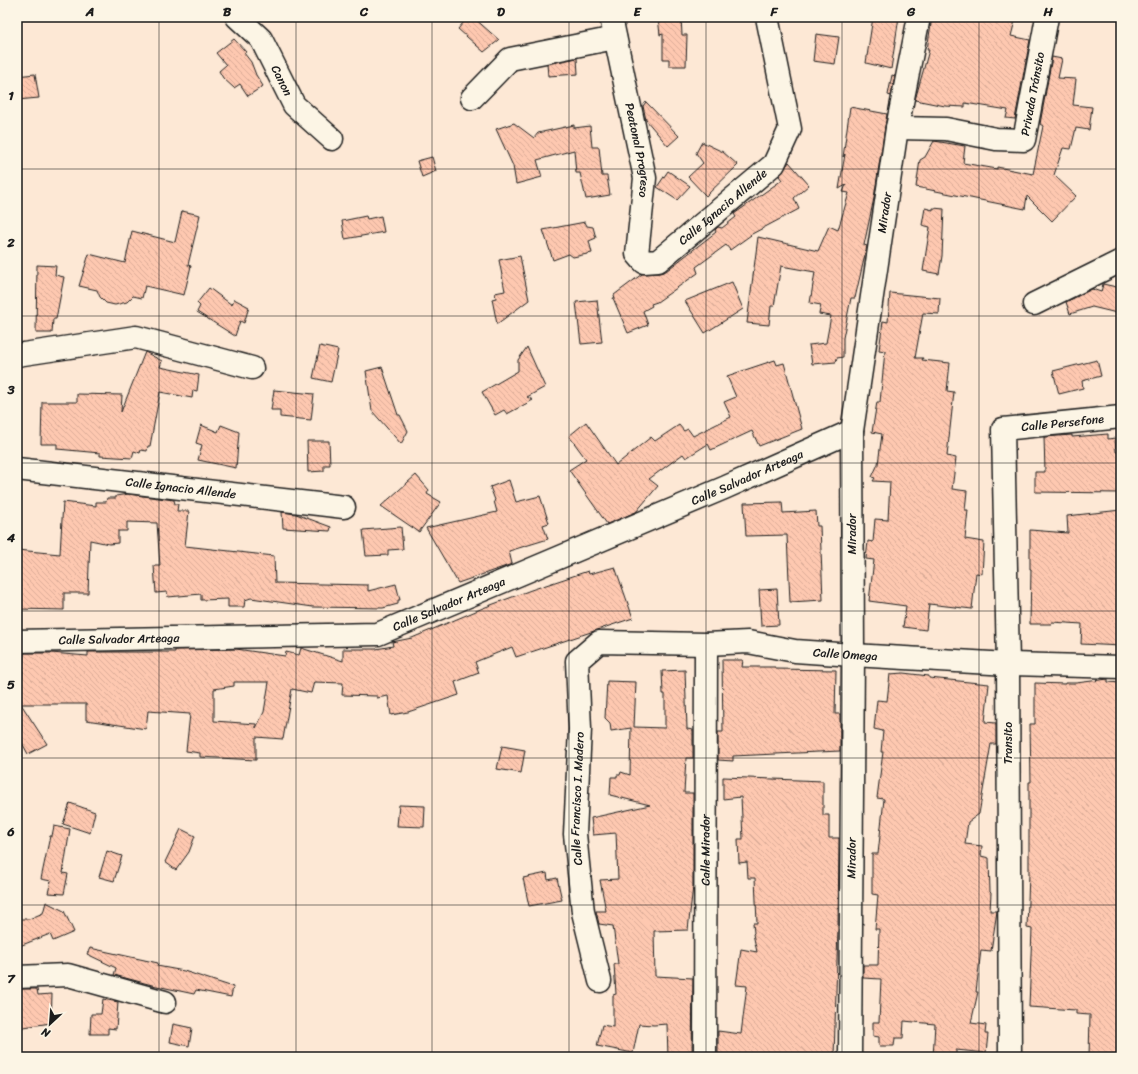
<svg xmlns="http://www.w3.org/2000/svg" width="1138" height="1074" viewBox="0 0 1138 1074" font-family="Sriracha,sans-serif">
<defs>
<pattern id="building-back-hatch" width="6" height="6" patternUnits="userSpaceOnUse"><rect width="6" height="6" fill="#fec8b0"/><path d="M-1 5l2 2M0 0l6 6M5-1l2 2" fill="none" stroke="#d9ab97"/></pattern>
</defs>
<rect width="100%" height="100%" fill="#fde8d5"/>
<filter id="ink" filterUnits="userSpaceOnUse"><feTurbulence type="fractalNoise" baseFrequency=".025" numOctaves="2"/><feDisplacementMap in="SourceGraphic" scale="8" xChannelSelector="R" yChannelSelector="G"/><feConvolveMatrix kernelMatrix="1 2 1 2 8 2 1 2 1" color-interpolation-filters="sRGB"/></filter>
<g filter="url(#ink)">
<g fill="url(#building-back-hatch)" stroke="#1c1c1c" fill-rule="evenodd">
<path d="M468,17H473L499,40L484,52L458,29Z"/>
<path d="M658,17H681L682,35H687L686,66H669V59H663V34L660,35Z"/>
<path d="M873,17H899L891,69L866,63Z"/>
<path d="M932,17H1016L1011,36L1030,40L1015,119L1006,118L1008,110L965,103V107L945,106L915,100L929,50H927Z"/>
<path d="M816,34L839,37L835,64L813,61Z"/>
<path d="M234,39L246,52L244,53L251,62L256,75L263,86L248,96L240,84L234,88L223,78L219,71L226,65L216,53Z"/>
<path d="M1052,57L1062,59L1058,78L1076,79L1073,105L1092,107L1089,130L1076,128L1071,149L1063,148L1054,175L1076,196L1052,221L1027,196L1025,209L916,187L920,160L925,157L934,141L965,146L963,163L997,169V167L1033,174L1043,126L1040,124Z"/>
<path d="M577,58L578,74L548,76L547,64Z"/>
<path d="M35,74L39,98L17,100V76Z"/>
<path d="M892,75L895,76L891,96L888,95Z"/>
<path d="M646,102L679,136L668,146L646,120L643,106Z"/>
<path d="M850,107L887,114L874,198L864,245L867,246L855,298H851L843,338V357L837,358L836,362L812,364L809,345L826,343L831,316L819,314L821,305L810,303L815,272L781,266L774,306H771L769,325L747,323L758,237L818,251L829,226L838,230L849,193L843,192L846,185L839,189L845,154L843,157Z"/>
<path d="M514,123L534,138L538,133L574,125V128L590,126L592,147H599L602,176H607L610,195L586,199L580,173H576L574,150L537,160L542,177L516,184L513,166L496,129Z"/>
<path d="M702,142L723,152L738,165L706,196L688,177L703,163L696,153Z"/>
<path d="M432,157L436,171L422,177L417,161Z"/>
<path d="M789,162L809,185L794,198L799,209L750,235H751L730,250L726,245L696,267L698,273L657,302L651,304L652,306L643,311L648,325L628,333L613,298H615L614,295L642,274L659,273L666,271L716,232L715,230L718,227L722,228L736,217L734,214L782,180L779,176Z"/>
<path d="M668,171L690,186L677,200L657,187Z"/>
<path d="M925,208L933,210V208L944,209L942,256L939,274L923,271L930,227L922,225Z"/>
<path d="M182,211L200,215L188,265L191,266L184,295L145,286L142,298L133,296L127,302L115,305L106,303L100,297L97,290L79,286L89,254L125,263L132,231L175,242Z"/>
<path d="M366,216L367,219L381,216L384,232L345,239L342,221Z"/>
<path d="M585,222L587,226L593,227L596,238L589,241L592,253L573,257L569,254L553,260L543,230Z"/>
<path d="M520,256L529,300L497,324L492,299L496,298L495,293L505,291L499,260Z"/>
<path d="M37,265L56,266L55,275L64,277L56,319H53L52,333H36Z"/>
<path d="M732,282L743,309L705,333L685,301Z"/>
<path d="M1103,284L1121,288V314L1092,307L1070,314L1066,302L1092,289L1101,292Z"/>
<path d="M209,288L232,305L234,299L249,307L244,323L240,321L235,336L197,312L200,306L197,303Z"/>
<path d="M890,293L940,298L939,314L923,313L915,358H923L922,360L950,363L947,391L954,392L947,456L956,458L952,489L967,491L965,510H968L965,539L984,542L982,574L976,573L972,609L929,604L926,630L903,627L906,606L869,601L874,560L866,559L868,541L873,542L875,519L888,520L890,482L873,481L875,478L872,477L878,464L882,434L872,432L877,402H880L885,351L879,350L883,321L888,322Z"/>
<path d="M597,300L602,342L581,344L576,302Z"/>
<path d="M320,346L338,350L331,382L313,378Z"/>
<path d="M527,347L545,387L527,397L533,400L507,414L504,410L495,415L482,392L518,371V360Z"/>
<path d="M145,352L162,361L160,367L199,375L197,391L193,390L192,398L160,392L150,446H148L147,451L141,450L140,453L134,451L132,458L100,456V453L57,449V444H41L42,402H77V394L122,395L121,412Z"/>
<path d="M775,360L777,365L784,363L802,429L759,446L752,431L711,450L708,444L686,458L683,454L649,479L658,486L636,512L607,524L569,470L586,459L569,436L586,422L616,465L651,437L655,441L679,425L684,431L688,429L693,436L731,417L724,402L736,397L727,376Z"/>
<path d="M1097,360L1101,376L1082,381L1083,388L1059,394L1053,371Z"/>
<path d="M382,367L398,415H400L408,431L401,444L372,411L366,371Z"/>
<path d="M274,390L314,394L311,420L280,417V410H271Z"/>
<path d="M201,425L218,432L221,425L239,432L236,468L198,460L202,445L196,443Z"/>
<path d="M1108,434V439L1115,438L1116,452H1121V493L1035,492V472H1045L1044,437L1072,435V437Z"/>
<path d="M307,441H329L330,465H324V471L308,472Z"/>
<path d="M416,475L429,490L427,494L441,502L419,532L381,506Z"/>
<path d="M509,480L516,502L540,496L549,523L543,525L548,539L509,551L512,564L458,583L426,528L497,512L494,501L495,500L490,487Z"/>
<path d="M128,494L174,500L175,504H178L177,511H189L185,546L274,556L275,583L368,585V591L396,584L400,600H398V604L383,608L313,607L251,598L245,600L244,607H228V599L201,600V594L168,597L167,592L156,593L154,566H160L157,523L127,522V531H118V543L109,544L90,540L88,593H64V610L17,609V550L60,554L63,502L96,506V502H106L107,498H116V496Z"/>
<path d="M782,502L783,513L816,511L817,526H820L823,600L790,602L787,535L746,536L744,503Z"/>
<path d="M1121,510V646L1081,644L1082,624L1052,622L1051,624H1030L1031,569H1030V530L1068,533L1067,516Z"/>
<path d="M282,512L296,514L331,527L330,531L283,528Z"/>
<path d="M401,527L403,549L388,550V555L366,556L363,530Z"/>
<path d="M615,567L633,618L516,657L512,647L475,662L479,673L455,682L459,695L408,712L391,715L388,696L377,698V696L342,695L343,683L314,682L311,693L292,689L283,739L256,737V760L200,757V753L186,751L190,714L148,711L146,729L86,720V704H21L47,744L28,754L22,743L20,704H17V677L22,678L24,653H51L88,656V652H175V650L236,649L285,656L286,652L299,655L301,648L343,661V649H376L393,646L392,642L412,638L483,608L531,590L588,571L589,574ZM234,682H269L264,712L256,728V724L214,721V689L234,686Z"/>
<path d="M777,589L779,625L761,626L759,590Z"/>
<path d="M722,660H743L742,667H775V669L836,670L835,714H840V751L733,756V761L718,760V732H723Z"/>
<path d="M685,670L687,729L693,730V758H686L684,793H693V886L688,930L654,931L655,976L693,978L692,1057H668L667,1024L654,1025L639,1024L633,1053L597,1046L602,1025L613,1027V995L616,994L614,964H618L613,926L599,924L596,911H606L600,880L618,879L616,833L593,835L591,818L650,805L610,795L611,777H617V775H620L621,772L630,775L631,728L611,731L610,723L605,718L607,681L636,682L634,727L665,728V694H663L662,671Z"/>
<path d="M903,673L929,676V678L989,684L985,722L996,723V744H991L979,814L968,822L965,844L982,846L981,856L989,858L990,892L991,893L990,911H997L991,951L981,950L976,992H978L971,1023L986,1025L985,1034H988L986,1053L956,1050V1057H933L935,1024L904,1021L903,1038H895L894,1046H879V1037L873,1036V1022H879L881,979L863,978V965H878L879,929H875L878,895L872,894V854H878L884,799L877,798L883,752H881L883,731L874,729L877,700L887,701L890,674Z"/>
<path d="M1108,679V682L1121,683V1057H1089L1090,1015L1076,1014V1010L1029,1007L1032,929L1027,928L1029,874V782H1031L1030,724H1035V683L1065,684V683H1076Z"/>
<path d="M502,746L525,750L521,773L497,769Z"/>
<path d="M723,777L823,781V815H829V838H839L838,928L834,1057H741L718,1054V1031L741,1034L747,986L736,985L741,949L757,952L753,934L754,933L753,923H757L755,878H748L747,862L739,863L738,839H743L741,797L723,799Z"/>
<path d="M70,803L95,812L90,833L63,824Z"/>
<path d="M399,805L425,806L424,827L397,826Z"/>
<path d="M54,826L70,829L63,873L68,874L64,894L48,893L51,881L41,879L50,836H52Z"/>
<path d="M181,829L195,836L189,852L176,870L165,862Z"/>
<path d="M107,851L122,856L114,881L99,877Z"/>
<path d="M547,873L548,880L557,878L562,900L529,906L523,878Z"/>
<path d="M46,902L64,911L74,932L53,941L50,934L17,947V919H29L43,913Z"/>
<path d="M90,948L158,963L157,966L184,971L233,987L231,997L196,990L194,994L152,985L114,975L116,968L87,954Z"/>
<path d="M19,989H37L38,995L52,994L51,1023L17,1028V998H20Z"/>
<path d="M103,999L118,1002L116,1029L108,1028V1034H90L91,1014H101Z"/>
<path d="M173,1024L192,1028L189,1046L170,1042Z"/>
</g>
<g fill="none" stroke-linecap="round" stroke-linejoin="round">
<defs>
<g id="minor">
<path id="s1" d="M237,17L261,39L294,105L332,139"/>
<path id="s2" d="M611,17L645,178L637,254L644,262L658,261L774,164L790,129L767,17"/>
<path d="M472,98L510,59L615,38"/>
<path id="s3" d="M897,128L946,129L996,139L1024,140L1047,17"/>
<path d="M1034,304L1121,261"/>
<path d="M17,355L136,337L252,368"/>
<path id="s4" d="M17,469L344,507"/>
<path id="s5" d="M17,641L378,634L724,488L852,431"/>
<path d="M17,977L68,975L165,1002"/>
<path id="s6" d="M600,981L583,912L575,834L580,729L577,661L599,642L706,644L748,642L795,651L853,655L1008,664L1121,667"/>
<path id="s7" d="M705,1057L706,644"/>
<path id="s8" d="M850,1057L853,655L852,431L897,128L919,17"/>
<path id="s9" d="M1010,1057L1008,664L1003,429L1121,417"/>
</g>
</defs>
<use href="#minor" stroke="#1c1c1c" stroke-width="25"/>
<use href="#minor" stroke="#fcf5e5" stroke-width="22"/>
</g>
</g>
<path fill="none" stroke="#1c1c1c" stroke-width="1" stroke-opacity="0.55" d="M159,17V1057M296,17V1057M432,17V1057M569,17V1057M706,17V1057M842,17V1057M979,17V1057M17,169H1121M17,316H1121M17,463H1121M17,611H1121M17,758H1121M17,905H1121"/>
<g text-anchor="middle" stroke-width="4" stroke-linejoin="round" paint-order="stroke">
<g font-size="12" fill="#1c1c1c" stroke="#fcf5e5">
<text dy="4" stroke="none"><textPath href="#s1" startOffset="79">Canon</textPath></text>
<text dy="4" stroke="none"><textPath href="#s3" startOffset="175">Privada Tránsito</textPath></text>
<text dy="4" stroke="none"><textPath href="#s2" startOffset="136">Peatonal Progreso</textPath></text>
<text dy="4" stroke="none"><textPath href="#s2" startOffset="350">Calle Ignacio Allende</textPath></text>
<text dy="4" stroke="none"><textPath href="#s8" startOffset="847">Mirador</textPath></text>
<text dy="4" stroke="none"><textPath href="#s9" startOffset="688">Calle Persefone</textPath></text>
<text dy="4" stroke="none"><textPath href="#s5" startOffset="762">Calle Salvador Arteaga</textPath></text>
<text dy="4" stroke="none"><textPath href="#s4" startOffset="165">Calle Ignacio Allende</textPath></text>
<text transform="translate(852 534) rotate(-90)" y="4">Mirador</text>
<text dy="4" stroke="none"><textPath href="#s5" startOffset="438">Calle Salvador Arteaga</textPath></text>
<text dy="4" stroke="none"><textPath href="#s5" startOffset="102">Calle Salvador Arteaga</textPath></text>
<text dy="4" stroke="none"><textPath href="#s6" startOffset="599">Calle Omega</textPath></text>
<text transform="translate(1008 743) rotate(-90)" y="4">Transito</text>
<text dy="4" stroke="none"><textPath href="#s6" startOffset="185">Calle Francisco I. Madero</textPath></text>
<text dy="4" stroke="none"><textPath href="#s7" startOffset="207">Calle Mirador</textPath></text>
<text dy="4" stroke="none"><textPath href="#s8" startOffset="199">Mirador</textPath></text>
</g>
</g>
<rect width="1138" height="1074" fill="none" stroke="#fcf5e5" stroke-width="44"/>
<g transform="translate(50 1024) rotate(206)" stroke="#fcf5e5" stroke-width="3" paint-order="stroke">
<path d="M0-3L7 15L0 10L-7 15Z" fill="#1c1c1c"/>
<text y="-6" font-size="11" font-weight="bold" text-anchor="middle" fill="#1c1c1c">N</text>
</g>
<rect x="22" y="22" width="1094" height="1030" fill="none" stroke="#1c1c1c" stroke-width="1.5"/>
<g font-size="13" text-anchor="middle" font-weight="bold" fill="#1c1c1c">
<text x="90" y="16">A</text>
<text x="227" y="16">B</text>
<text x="364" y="16">C</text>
<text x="501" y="16">D</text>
<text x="637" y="16">E</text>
<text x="774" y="16">F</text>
<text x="911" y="16">G</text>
<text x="1048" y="16">H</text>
<text x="11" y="100">1</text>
<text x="11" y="247">2</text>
<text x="11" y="394">3</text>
<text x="11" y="542">4</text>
<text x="11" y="689">5</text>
<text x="11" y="836">6</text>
<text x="11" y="983">7</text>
</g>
</svg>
